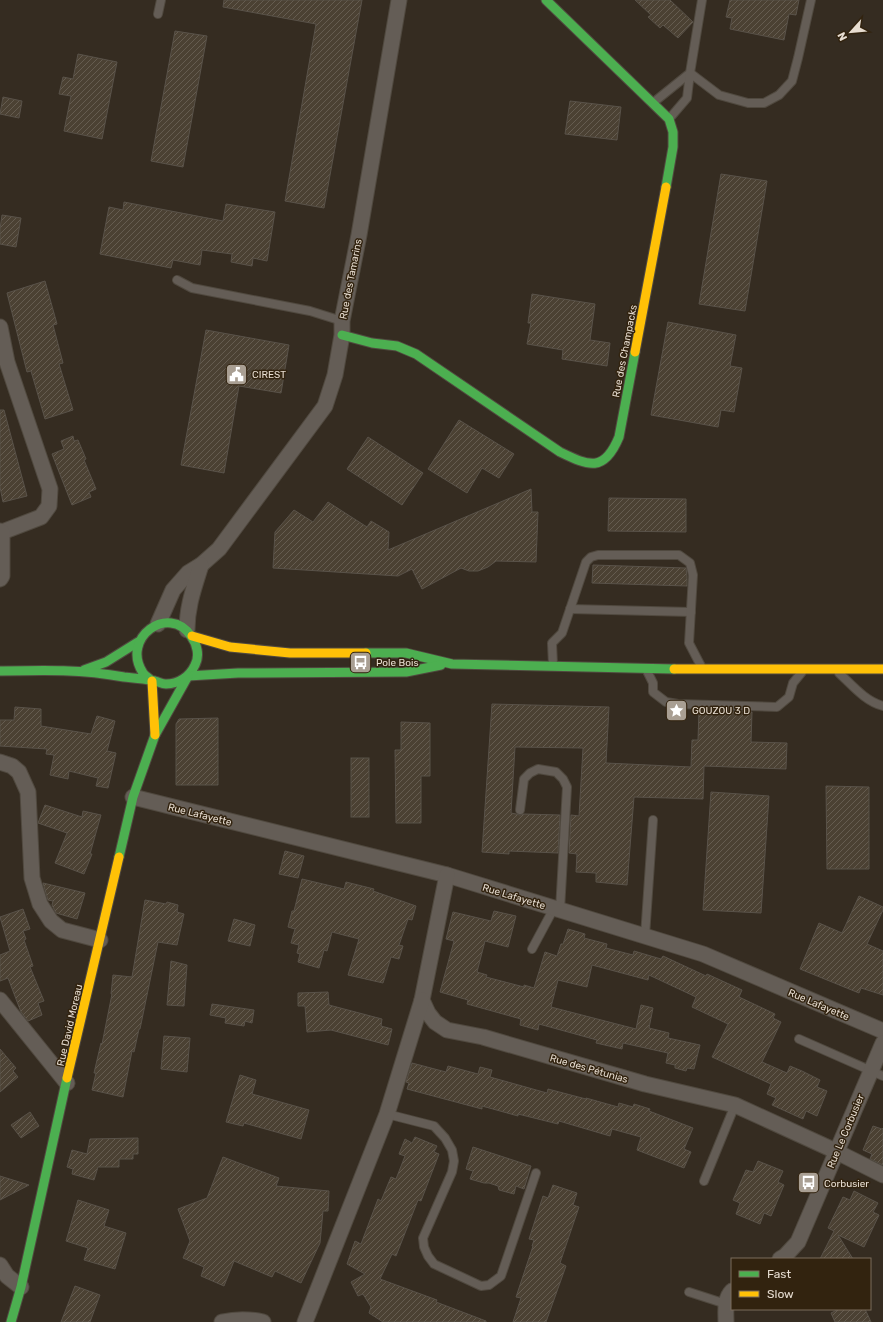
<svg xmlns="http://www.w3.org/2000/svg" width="883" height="1322" viewBox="0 0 883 1322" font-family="Rubik,sans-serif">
<defs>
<pattern id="building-hatch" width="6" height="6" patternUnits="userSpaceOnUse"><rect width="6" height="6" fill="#4b4133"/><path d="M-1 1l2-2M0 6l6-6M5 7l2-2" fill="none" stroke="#655c50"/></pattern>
</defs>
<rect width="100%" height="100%" fill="#352c21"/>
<g fill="url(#building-hatch)" stroke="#595249">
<path d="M224,0H362L324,208L285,201L316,24L223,7Z"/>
<path d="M635,0H670L693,22L678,38L663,25L660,28L648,17L651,15Z"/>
<path d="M730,0H799L796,15L789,14L784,40L730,29L732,18L726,17Z"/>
<path d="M175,31L207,36L183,167L151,161Z"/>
<path d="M78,54L117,62L102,139L64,131L71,96L59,94L63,77L73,79Z"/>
<path d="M3,97L22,101L19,118L0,114Z"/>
<path d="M570,101L621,107L617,140L565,134Z"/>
<path d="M721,174L767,181L745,311L699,304Z"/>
<path d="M124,202L223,221L226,204L275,212L267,261L253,258L252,266L231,262L232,254L202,250L200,265L173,260L171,268L100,254L109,207L123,210Z"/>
<path d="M2,215L21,218L16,247L0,244V229Z"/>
<path d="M45,281L57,324L53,325L63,363L59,364L73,410L45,419L31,371L27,372L7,293Z"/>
<path d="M532,294L595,304L590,340L610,343L607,366L562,359L563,350L527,344L531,323H528Z"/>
<path d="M668,322L736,335L730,366L742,368L734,412L721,410L718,427L651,415Z"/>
<path d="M206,330L289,345L281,393L239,386L224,473L181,465Z"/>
<path d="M0,410H4L27,496L3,502L0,487Z"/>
<path d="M459,420L514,454L499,478L482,468L467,493L428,469Z"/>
<path d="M73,436L74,441L78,440L86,459L84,460L96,489L89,492L91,497L72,505L52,454L64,449L61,441Z"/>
<path d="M368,437L423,473L402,505L347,469Z"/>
<path d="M531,489L532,512H538L536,562L496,561L488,567L478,571H469L461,568L422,589L412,569L398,576L273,568L275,532L294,510L313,522L328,502L367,527L371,521L389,532L388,550Z"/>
<path d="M609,498L686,499V532L608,531Z"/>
<path d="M593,565L686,568L687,576V586L592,583Z"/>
<path d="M492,704L609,707L606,763L691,767L692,740H698L699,710L752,712L751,742L787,743L786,769L704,766L703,799L634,797L627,885L596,882V873L576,872L577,854L569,853L571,815L579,816L583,748L515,747L511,813L516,814L520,815L524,814L560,815L558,853L509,851V854L482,852Z"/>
<path d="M15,707L41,709V726L91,734L97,716L115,721L107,751L116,753L108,788L96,786L98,778L69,771L68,779L50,775L54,755L46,754L47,749L0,746V720H14Z"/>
<path d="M218,718V785H176V724L179,719Z"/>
<path d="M401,722L430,723V776H421V823H396L395,750H401Z"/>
<rect x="351" y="758" width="18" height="59"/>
<path d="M826,786L869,787V869H827Z"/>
<path d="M711,792L769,796L761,913L703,910Z"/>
<path d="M45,805L82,817L83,811L101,815L90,854H92L84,874L55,863L67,833L38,823Z"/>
<path d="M285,851L304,856L298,878L279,874Z"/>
<path d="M302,879L344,889L346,882L374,889L373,891L416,906L412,920L408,919L399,945L403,946L399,959L391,957L383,983L348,975L359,939L332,932L327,951L324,950L319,968L298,962L300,954L297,953L299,945L291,943L295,929L288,927L292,911H294Z"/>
<path d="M43,883L85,893L77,919L56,913L52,905L53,901L48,900Z"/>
<path d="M859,896L883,907V910L867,944L883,951V995L861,988L859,993L800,969L819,923L842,933Z"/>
<path d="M145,900L166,904L167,902L178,905L177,912L184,914L177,945L158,942L140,1029H139L134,1052L132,1051L123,1097L92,1090L96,1073H94L101,1043L102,1044L112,994H111L113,975L132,977Z"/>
<path d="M23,909L30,929L23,931L26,939L24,940L33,966L30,967L44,1001L38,1003L42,1015L28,1021L21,1012L8,978L0,981V955L10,951L0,917Z"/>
<path d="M494,911L516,916L508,947L485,941L477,972L487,975L486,977L524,987V985L534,988L545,952L557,956L561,944H563L568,929L585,934L584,938L607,944L606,948L633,955L634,951L661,959L663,956L706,976L707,974L742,990L739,997L775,1014L773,1018L781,1022L762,1062L787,1073L790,1066L802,1071L820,1080L817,1087L827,1091L817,1116L806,1111L803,1119L772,1105L776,1098L767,1094L771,1084L712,1057L728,1024L692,1007L696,997L649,975L648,980L592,965L587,987L558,980L551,1007L636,1029L641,1005L653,1008L649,1028L669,1033L668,1038L700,1045L694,1069L687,1068L686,1071L675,1068V1065L666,1063L668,1053L623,1043L622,1049L596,1043L597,1040L539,1024L538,1030L520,1025L521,1019L467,1004L468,1000L440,992L454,941L446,939L453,912L491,921Z"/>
<path d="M234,919L255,925L250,946L228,941Z"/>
<path d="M171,961L187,965L184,1006L167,1005Z"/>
<path d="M328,992L329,1005L382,1019L381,1026L392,1029L388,1045L331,1030L307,1032L305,1006H298V993Z"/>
<path d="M212,1004L254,1010L252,1023L245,1021L244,1026L225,1023L226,1018L210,1015Z"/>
<path d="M164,1036L190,1038L187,1072L161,1069Z"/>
<path d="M0,1049L16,1068L13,1071L18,1077L0,1092Z"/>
<path d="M412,1063L446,1072L448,1066L478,1074L480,1067L492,1070L490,1077L547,1093L548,1089L586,1099V1098L618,1107L619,1103L633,1107L634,1104L650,1109L649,1111L693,1128L684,1149L691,1152L684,1168L637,1150L641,1137L612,1129L610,1136L559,1121L558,1124L518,1114V1116L482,1106V1109L407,1089L409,1083L406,1082Z"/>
<path d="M240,1075L256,1080L252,1094L309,1110L301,1139L244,1123L243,1126L226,1122Z"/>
<path d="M30,1112L39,1126L21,1138L11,1125Z"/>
<path d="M873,1126L882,1129L883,1128V1165L870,1159L872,1154L863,1150Z"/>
<path d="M415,1137L437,1146L434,1152L439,1154L421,1201L418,1200L396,1256L392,1254L380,1279L437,1300L436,1302L486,1321V1322H383L369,1313L371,1307L363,1294L358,1296L351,1282L365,1274L347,1264L355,1241L361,1244L378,1199L381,1201L391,1177L396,1179L405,1156L399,1154L405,1139L412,1143Z"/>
<path d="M138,1138V1154H133V1159H119V1167H98L94,1180L72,1174L73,1169L67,1167L72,1150L87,1154L90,1139Z"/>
<path d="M473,1147L531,1166L524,1189L516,1186L514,1194L499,1190L498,1186L489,1183H484L470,1179L473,1171L466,1169Z"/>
<path d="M223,1157L279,1178L276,1186L329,1191L328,1211H323L320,1243L301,1283L275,1271L272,1277L234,1261L224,1286L201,1276L204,1267L183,1258L190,1241L178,1209L207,1198Z"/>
<path d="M758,1161L783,1171L778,1182L784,1185L771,1216L764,1213L760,1224L736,1214L740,1203L733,1200L746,1170L753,1172Z"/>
<path d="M0,1176L29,1185L0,1200Z"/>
<path d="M553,1185L577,1193L573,1205L579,1207L560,1263L566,1266L546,1322H513L521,1298L516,1297L533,1246H532L534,1240L529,1239L543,1196L548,1198Z"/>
<path d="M854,1191L878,1203L873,1212L879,1215L864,1247L838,1235L853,1259H820L834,1231L828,1228L843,1197L850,1200Z"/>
<path d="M78,1200L109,1210L104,1226L126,1233L115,1269L84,1260L88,1248L66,1241Z"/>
<path d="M75,1286L100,1295L90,1322H61Z"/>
<path d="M839,1309H865L871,1322H835L831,1313Z"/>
</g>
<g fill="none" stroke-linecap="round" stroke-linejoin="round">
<defs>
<g id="lane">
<path d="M158,14L161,0"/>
<path d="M654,102L690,73L702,0"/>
<path d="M669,119L687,98L690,73L719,95L748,103H764L779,95L792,81L798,58L811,0"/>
<path d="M177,280L192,288L310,311L342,321"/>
<path d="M570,609L691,612"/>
<path d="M553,665L552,643L562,633L586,562L591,557L598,555H679L690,563L693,575L689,643L702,668"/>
<path d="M647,671L653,683V692L666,702L678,704L777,707L789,697L793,683L802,672"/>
<path d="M839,673C853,686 865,701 883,706"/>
<path d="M520,810L524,779L530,773L538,769L556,772L563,779L567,787L560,910"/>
<path d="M645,936L653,820"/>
<path d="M532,949L554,908"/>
<path d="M799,1039L883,1076"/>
<path d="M387,1114L434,1126L445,1138L452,1150L454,1161L452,1172L423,1238L424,1247L428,1256L434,1264L481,1286L489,1285L501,1276L536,1173"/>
<path d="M704,1181L735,1105"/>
<path d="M689,1292L726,1304"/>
</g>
<g id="street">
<path d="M0,327L7,362L50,489L49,506L41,517L2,532L0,531"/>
<path d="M0,579L2,576V532"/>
<path d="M158,624L173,590L188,573L201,565L219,549L325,406L335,375L342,335V321L359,235L399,0"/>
<path d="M187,630C187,606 194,588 201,565"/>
<path d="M0,762L12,766L19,772L28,792L32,878L40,904L51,921L62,930L100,940"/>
<path d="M133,797L447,875L703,954L883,1031"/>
<path d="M447,875L422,1000L428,1013L435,1022L447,1030L483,1037L645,1084L735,1105L829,1148L883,1175"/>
<path d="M0,1000L67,1083"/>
<path d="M780,1259L785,1256L798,1242L883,1043"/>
<path d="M0,1265L7,1276L21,1287"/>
<path d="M222,1322C235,1319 250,1319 263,1322"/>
<path d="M305,1322L387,1114L422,1000"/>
<path d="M726,1322C726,1312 724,1299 732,1291"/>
</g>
<g id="fast">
<path d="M546,0L669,119L673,132V147L666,187"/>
<path d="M342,335L372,343L397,346L416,354L560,452C589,466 604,473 619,437L635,352"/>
<path d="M366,653H406L452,664L674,669"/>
<path d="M84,670L106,662L138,642"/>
<path d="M0,671C44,670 81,669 124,677C134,678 145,679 155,681C159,682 162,684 166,684C179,684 190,676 195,665C200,656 197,644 191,636C169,603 120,638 143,673C145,676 149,678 152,681"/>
<path d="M188,676L238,673L406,672L441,665"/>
<path d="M119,857L133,797L155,735L188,676"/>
<path d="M11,1322L21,1287L67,1078"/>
</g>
<g id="slow">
<path d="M635,352L666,187"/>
<path d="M192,636L230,647L290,653H366"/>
<path d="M674,669H883"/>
<path d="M152,681L155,735"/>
<path d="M67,1078L119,857"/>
</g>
</defs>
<use href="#lane" stroke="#50493f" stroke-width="10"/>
<use href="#street" stroke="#50493f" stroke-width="17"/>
<use href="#fast" stroke="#50493f" stroke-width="11"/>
<use href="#slow" stroke="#50493f" stroke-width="11"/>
<use href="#lane" stroke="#645d56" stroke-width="8"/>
<use href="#street" stroke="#645d56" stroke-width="15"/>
<use href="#fast" stroke="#4caf50" stroke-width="9"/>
<use href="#slow" stroke="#ffc107" stroke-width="9"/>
</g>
<defs>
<symbol id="civic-square" viewBox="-11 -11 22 22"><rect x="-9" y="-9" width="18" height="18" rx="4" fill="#a99f93" stroke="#32230f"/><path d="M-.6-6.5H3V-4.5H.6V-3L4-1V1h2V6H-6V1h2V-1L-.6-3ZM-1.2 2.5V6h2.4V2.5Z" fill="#fff"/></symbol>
<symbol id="bus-square" viewBox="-11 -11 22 22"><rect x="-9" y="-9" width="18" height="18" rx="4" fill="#a99f93" stroke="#32230f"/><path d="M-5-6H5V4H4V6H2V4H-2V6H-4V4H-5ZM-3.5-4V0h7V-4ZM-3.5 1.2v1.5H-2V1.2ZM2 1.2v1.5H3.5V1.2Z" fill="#fff"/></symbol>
<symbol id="sight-square" viewBox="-11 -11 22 22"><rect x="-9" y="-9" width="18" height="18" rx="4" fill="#a99f93" stroke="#32230f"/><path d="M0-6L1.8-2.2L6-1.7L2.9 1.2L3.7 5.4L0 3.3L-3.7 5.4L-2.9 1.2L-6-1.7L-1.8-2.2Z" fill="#fff"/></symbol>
</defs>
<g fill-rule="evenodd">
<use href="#civic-square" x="224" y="362" width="25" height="25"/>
<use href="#bus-square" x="348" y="650" width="25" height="25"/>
<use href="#sight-square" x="664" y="698" width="25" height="25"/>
<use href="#bus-square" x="796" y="1170" width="25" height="25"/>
</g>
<g text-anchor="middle" stroke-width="3" stroke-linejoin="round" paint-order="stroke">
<g font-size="10" fill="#e7ddd1" stroke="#32230f">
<text transform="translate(350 279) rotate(-79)" y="4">Rue des Tamarins</text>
<text transform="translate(624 351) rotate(-79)" y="4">Rue des Champacks</text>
<text transform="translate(200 814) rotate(14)" y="4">Rue Lafayette</text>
<text transform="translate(514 896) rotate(17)" y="4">Rue Lafayette</text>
<text transform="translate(819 1004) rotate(23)" y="4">Rue Lafayette</text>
<text transform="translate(69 1025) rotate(-77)" y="4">Rue David Moreau</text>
<text transform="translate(589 1068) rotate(16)" y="4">Rue des Pétunias</text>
<text transform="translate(845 1131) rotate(-67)" y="4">Rue Le Corbusier</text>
</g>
<g font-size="10" fill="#e7ddd1" stroke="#32230f" text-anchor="start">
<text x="252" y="378">CIREST</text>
<text x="376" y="666">Pole Bois</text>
<text x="692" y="714">GOUZOU 3 D</text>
<text x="824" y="1187">Corbusier</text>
</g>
</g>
<rect x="731" y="1258" width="140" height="52" fill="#32230f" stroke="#7a6d5d"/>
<rect x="739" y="1271" width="20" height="6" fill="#4caf50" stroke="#7a6d5d"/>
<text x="767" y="1278" font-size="12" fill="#e7ddd1">Fast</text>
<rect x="739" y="1291" width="20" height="6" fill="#ffc107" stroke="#7a6d5d"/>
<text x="767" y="1298" font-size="12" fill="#e7ddd1">Slow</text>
<g transform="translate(851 32) rotate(243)" stroke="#32230f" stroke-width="3" paint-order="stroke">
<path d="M0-3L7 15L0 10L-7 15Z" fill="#e7ddd1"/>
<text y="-6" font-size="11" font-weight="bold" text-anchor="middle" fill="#e7ddd1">N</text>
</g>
</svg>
